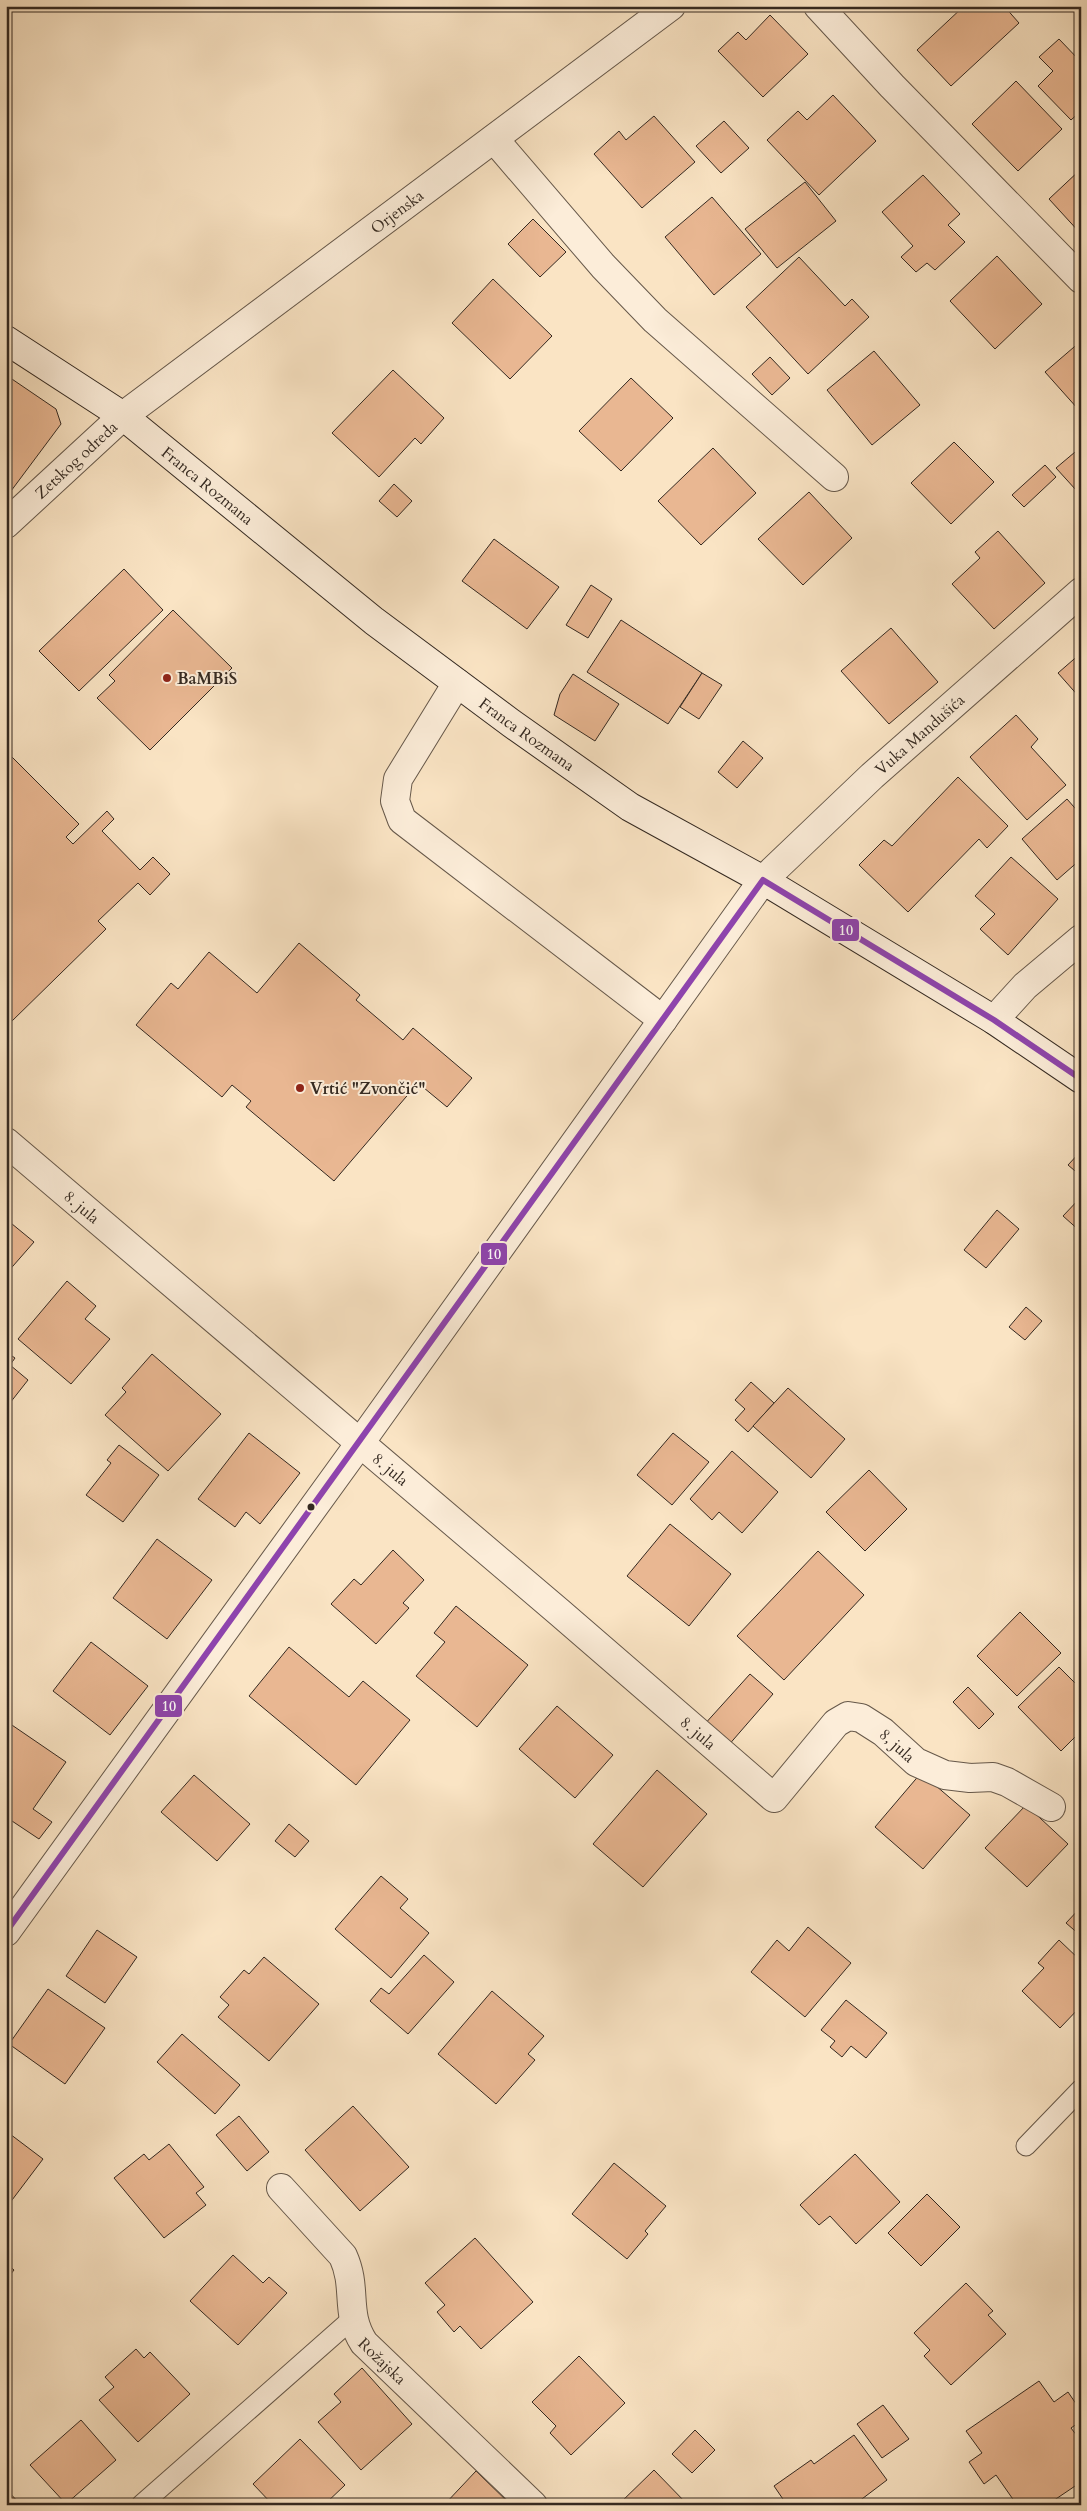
<svg xmlns="http://www.w3.org/2000/svg" width="1087" height="2511" viewBox="0 0 1087 2511" font-family="Cardo,serif">
<rect width="100%" height="100%" fill="#fae4c4"/>
<filter id="stains"><feTurbulence type="fractalNoise" baseFrequency=".004" numOctaves="4"/><feColorMatrix values="0 0 0 0 .2 0 0 0 0 .09 0 0 0 0 .02 0 0 0 .5 -.17"/></filter>
<radialGradient id="worn" r=".72"><stop offset=".6" stop-color="#630" stop-opacity="0"/><stop offset="1" stop-color="#630" stop-opacity=".3"/></radialGradient>
<g fill="#e9b792" stroke="#342921">
<path d="M964,6H1004L1019,23L951,86L917,50Z"/>
<path d="M770,15L808,54L763,97L718,51L738,32L746,40Z"/>
<path d="M1059,39L1081,62V111L1071,120L1038,86L1053,71L1039,57Z"/>
<path d="M1016,81L1062,129L1018,171L972,124Z"/>
<path d="M833,95L876,141L819,195L767,140L798,111L807,120Z"/>
<path d="M654,116L695,162L642,208L594,154L619,131L626,140Z"/>
<path d="M724,121L749,148L721,173L696,146Z"/>
<path d="M1081,169V234L1049,199Z"/>
<path d="M923,175L960,214L948,225L965,242L935,270L927,263L916,272L901,257L913,246L882,212Z"/>
<path d="M805,182L836,221L777,268L745,229Z"/>
<path d="M712,197L761,254L714,295L665,237Z"/>
<path d="M533,219L566,252L540,277L508,244Z"/>
<path d="M997,256L1042,304L995,349L950,301Z"/>
<path d="M799,257L845,306L852,299L869,317L808,374L746,307Z"/>
<path d="M493,279L552,336L510,379L452,323Z"/>
<path d="M1081,341V407L1078,409L1045,372Z"/>
<path d="M874,351L920,405L872,445L827,390Z"/>
<path d="M770,357L790,378L772,395L752,374Z"/>
<path d="M393,370L444,418L421,444L415,438L379,477L332,433Z"/>
<path d="M6,375L56,409L61,424L8,495Z"/>
<path d="M631,378L673,418L621,471L579,431Z"/>
<path d="M954,442L994,482L951,524L911,483Z"/>
<path d="M1081,447V487L1076,490L1056,468Z"/>
<path d="M713,448L756,493L701,545L658,501Z"/>
<path d="M1045,465L1056,477L1024,507L1012,495Z"/>
<path d="M394,484L412,501L397,517L379,501Z"/>
<path d="M809,492L852,538L803,585L758,539Z"/>
<path d="M998,531L1045,583L994,629L952,584L980,558L975,552Z"/>
<path d="M494,539L559,587L527,629L462,581Z"/>
<path d="M124,569L163,610L79,691L39,651Z"/>
<path d="M591,585L612,599L588,638L566,625Z"/>
<path d="M173,610L232,668L150,750L97,698L115,681L109,675Z"/>
<path d="M621,620L702,673L668,724L587,672Z"/>
<path d="M891,628L938,682L889,724L841,671Z"/>
<path d="M1081,653V699L1058,673Z"/>
<path d="M702,673L722,685L699,719L680,707Z"/>
<path d="M573,674L619,704L595,741L554,715L560,694Z"/>
<path d="M1016,715L1038,739L1031,747L1066,785L1027,820L970,757Z"/>
<path d="M743,741L763,758L737,788L718,772Z"/>
<path d="M6,751L79,824L66,837L73,844L107,811L114,819L102,831L140,870L153,857L170,874L150,895L138,883L98,921L106,929L11,1022L6,1017Z"/>
<path d="M958,777L1008,826L987,848L979,839L908,912L859,865L884,840L892,846Z"/>
<path d="M1067,799L1081,815V859L1057,880L1022,839Z"/>
<path d="M1011,857L1058,899L1008,955L980,929L995,914L975,896Z"/>
<path d="M299,943L360,995L356,1000L403,1040L413,1028L472,1078L447,1107L418,1083L334,1181L246,1107L251,1101L232,1085L222,1097L136,1025L171,983L178,989L209,952L257,993Z"/>
<path d="M1081,1151V1176L1068,1165Z"/>
<path d="M1081,1197V1232L1063,1216Z"/>
<path d="M997,1210L1019,1229L986,1268L964,1250Z"/>
<path d="M6,1219L34,1242L6,1274Z"/>
<path d="M67,1281L96,1306L85,1319L110,1339L71,1384L18,1339Z"/>
<path d="M1026,1307L1042,1321L1025,1340L1009,1327Z"/>
<path d="M6,1352L15,1358L10,1365L28,1380L6,1408Z"/>
<path d="M152,1354L221,1414L168,1471L105,1415L126,1392L122,1388Z"/>
<path d="M751,1382L774,1403L748,1432L735,1420L745,1409L735,1400Z"/>
<path d="M788,1388L845,1439L811,1478L753,1426Z"/>
<path d="M249,1433L300,1473L260,1524L246,1512L235,1527L198,1499Z"/>
<path d="M673,1433L709,1462L672,1505L637,1475Z"/>
<path d="M119,1445L159,1475L123,1522L86,1495L111,1463L107,1460Z"/>
<path d="M732,1451L778,1492L742,1533L719,1512L712,1520L690,1499Z"/>
<path d="M869,1470L907,1509L865,1551L826,1512Z"/>
<path d="M670,1524L731,1574L689,1626L627,1576Z"/>
<path d="M157,1539L212,1580L167,1639L113,1598Z"/>
<path d="M393,1550L424,1580L403,1603L409,1608L376,1644L331,1604L354,1579L361,1585Z"/>
<path d="M818,1551L864,1595L784,1680L737,1636Z"/>
<path d="M456,1606L528,1665L477,1727L416,1676L445,1642L434,1633Z"/>
<path d="M1020,1612L1061,1653L1017,1696L977,1656Z"/>
<path d="M91,1642L148,1686L110,1735L53,1691Z"/>
<path d="M289,1647L349,1697L363,1681L410,1720L356,1785L249,1696Z"/>
<path d="M1059,1667L1081,1689V1731L1061,1751L1018,1707Z"/>
<path d="M750,1674L773,1694L727,1747L703,1726Z"/>
<path d="M968,1687L994,1714L979,1729L953,1702Z"/>
<path d="M557,1706L613,1755L575,1798L519,1749Z"/>
<path d="M6,1721L66,1762L33,1809L52,1822L39,1839L6,1817Z"/>
<path d="M657,1770L707,1814L643,1887L593,1844Z"/>
<path d="M921,1773L970,1815L923,1869L875,1827Z"/>
<path d="M194,1775L250,1824L217,1861L161,1812Z"/>
<path d="M1026,1805L1068,1844L1027,1887L985,1848Z"/>
<path d="M289,1824L309,1841L295,1857L275,1841Z"/>
<path d="M381,1876L408,1899L400,1908L429,1933L391,1978L335,1929Z"/>
<path d="M1081,1907V1936L1066,1923Z"/>
<path d="M808,1927L851,1963L805,2017L751,1972L777,1940L789,1951Z"/>
<path d="M97,1930L137,1957L105,2003L66,1976Z"/>
<path d="M1059,1940L1081,1961V2006L1060,2028L1022,1991L1044,1968L1038,1963Z"/>
<path d="M424,1955L454,1982L408,2034L370,2001L381,1988L389,1994Z"/>
<path d="M264,1957L319,2004L269,2061L218,2017L229,2005L220,1997L244,1970L249,1974Z"/>
<path d="M48,1989L105,2028L65,2084L9,2044Z"/>
<path d="M492,1991L544,2036L528,2054L535,2060L496,2104L438,2054Z"/>
<path d="M846,2000L887,2033L866,2058L851,2046L842,2057L830,2047L835,2041L821,2030Z"/>
<path d="M182,2034L240,2085L215,2114L157,2062Z"/>
<path d="M353,2106L409,2167L360,2211L305,2150Z"/>
<path d="M239,2116L269,2152L247,2171L216,2135Z"/>
<path d="M6,2131L43,2159L6,2208Z"/>
<path d="M169,2144L204,2187L196,2193L206,2205L164,2238L114,2178L144,2154L149,2160Z"/>
<path d="M855,2154L900,2202L856,2244L830,2216L819,2225L800,2205Z"/>
<path d="M614,2163L666,2206L645,2231L648,2234L627,2259L572,2214Z"/>
<path d="M927,2194L960,2227L921,2266L888,2233Z"/>
<path d="M475,2238L533,2302L481,2349L460,2326L454,2332L437,2312L445,2305L425,2283Z"/>
<path d="M233,2255L263,2283L269,2277L287,2293L238,2345L190,2301Z"/>
<path d="M6,2263L14,2270L6,2280Z"/>
<path d="M966,2283L993,2311L988,2315L1006,2334L951,2385L924,2356L930,2350L914,2333Z"/>
<path d="M136,2349L144,2358L150,2352L190,2394L138,2442L99,2400L114,2387L105,2377Z"/>
<path d="M579,2356L625,2403L571,2455L550,2433L556,2426L532,2402Z"/>
<path d="M362,2368L412,2424L361,2470L318,2422L341,2402L334,2394Z"/>
<path d="M1039,2381L1054,2402L1068,2392L1081,2411V2421L1071,2428L1081,2441V2482L1047,2505H1017L996,2475L984,2484L969,2462L982,2453L966,2431Z"/>
<path d="M883,2405L909,2439L882,2458L857,2424Z"/>
<path d="M81,2420L116,2460L66,2504L30,2465Z"/>
<path d="M695,2430L715,2450L692,2473L672,2454Z"/>
<path d="M854,2435L887,2480L854,2505H787L774,2486L811,2460L814,2464Z"/>
<path d="M300,2439L345,2485L324,2505H273L253,2484Z"/>
<path d="M654,2470L688,2505H618Z"/>
<path d="M476,2471L511,2505H444Z"/>
<path d="M6,2489L21,2505H6Z"/>
</g>
<g fill="none" stroke-linecap="round" stroke-linejoin="round">
<defs>
<g id="lane">
<path d="M1026,2146L1081,2089"/>
<path d="M141,2505L352,2319"/>
</g>
<g id="street">
<path d="M818,6L892,86L1081,279"/>
<path d="M494,139L603,266L655,320L834,477"/>
<path id="s1" d="M6,524L123,416L671,6"/>
<path d="M457,683L398,779L395,801L402,820L663,1020"/>
<path d="M994,1020L1025,986L1081,939"/>
<path id="s2" d="M6,1142L559,1612L774,1798L836,1723L848,1716L861,1718L883,1732L916,1762L945,1775L970,1778L993,1777L1007,1782L1051,1807"/>
<path id="s3" d="M6,1932L360,1443L763,880L872,776L1081,592"/>
<path id="s4" d="M281,2188L343,2256C358,2289 344,2312 364,2343L533,2505"/>
</g>
<g id="secondary">
<path id="s5" d="M6,340L123,416L374,621L511,723L630,807L763,880L994,1020L1081,1079"/>
</g>
</defs>
<use href="#lane" stroke="#66584a" stroke-width="21"/>
<use href="#street" stroke="#66584a" stroke-width="30"/>
<use href="#secondary" stroke="#342921" stroke-width="30"/>
<use href="#lane" stroke="#fcedd9" stroke-width="19"/>
<use href="#street" stroke="#fcedd9" stroke-width="28"/>
<use href="#secondary" stroke="#fcedd9" stroke-width="28"/>
<defs>
<path id="bus-1" d="M6,1932L763,880L994,1020L1081,1079"/>
</defs>
<use href="#bus-1" stroke="#fcedd9" stroke-width="10"/>
<use href="#bus-1" stroke="#8e44ad" stroke-width="6"/>
</g>
<g fill="#8f2418" stroke="#fcedd9" stroke-width="2">
<circle cx="167" cy="678" r="5"/>
<circle cx="300" cy="1088" r="5"/>
</g>
<circle fill="#342921" stroke="#fcedd9" stroke-width="2" cx="311" cy="1507" r="4.5"/>
<g text-anchor="middle" stroke-width="4" stroke-linejoin="round" paint-order="stroke">
<g font-size="16" fill="#342921" stroke="#fcedd9">
<text dy="6" stroke="none"><textPath href="#s1" startOffset="501">Orjenska</textPath></text>
<text dy="6" stroke="none"><textPath href="#s1" startOffset="95">Zetskog odreda</textPath></text>
<text dy="6" stroke="none"><textPath href="#s5" startOffset="249">Franca Rozmana</textPath></text>
<text dy="6" stroke="none"><textPath href="#s5" startOffset="654">Franca Rozmana</textPath></text>
<text dy="6" stroke="none"><textPath href="#s3" startOffset="1510">Vuka Mandušića</textPath></text>
<text dy="6" stroke="none"><textPath href="#s2" startOffset="100">8. jula</textPath></text>
<text dy="6" stroke="none"><textPath href="#s2" startOffset="505">8. jula</textPath></text>
<text dy="6" stroke="none"><textPath href="#s2" startOffset="910">8. jula</textPath></text>
<text dy="6" stroke="none"><textPath href="#s2" startOffset="1180">8, jula</textPath></text>
<text dy="6" stroke="none"><textPath href="#s4" startOffset="208">Rožajska</textPath></text>
</g>
<g font-size="16" font-weight="bold" fill="#342921" stroke="#fcedd9" text-anchor="start">
<text x="177" y="684">BaMBiS</text>
<text x="310" y="1094">Vrtić "Zvončić"</text>
</g>
</g>
<g stroke="#fcedd9" stroke-width="2">
<rect x="831" y="918" width="29" height="24" rx="5" fill="#8e44ad"/>
<rect x="480" y="1242" width="28" height="24" rx="5" fill="#8e44ad"/>
<rect x="154" y="1694" width="29" height="24" rx="5" fill="#8e44ad"/>
</g>
<g font-size="14" text-anchor="middle" font-weight="bold" fill="#fff">
<text x="846" y="935">10</text>
<text x="494" y="1259">10</text>
<text x="169" y="1711">10</text>
</g>
<rect width="1087" height="2511" fill="none" stroke="#fae4c4" stroke-width="25"/>
<rect x="8" y="8" width="1072" height="2496" fill="none" stroke="#342921" stroke-width="2.5"/>
<rect x="12" y="12" width="1062" height="2486" fill="none" stroke="#342921"/>
<rect width="100%" height="100%" filter="url(#stains)"/>
<rect width="100%" height="100%" fill="url(#worn)"/>
</svg>
